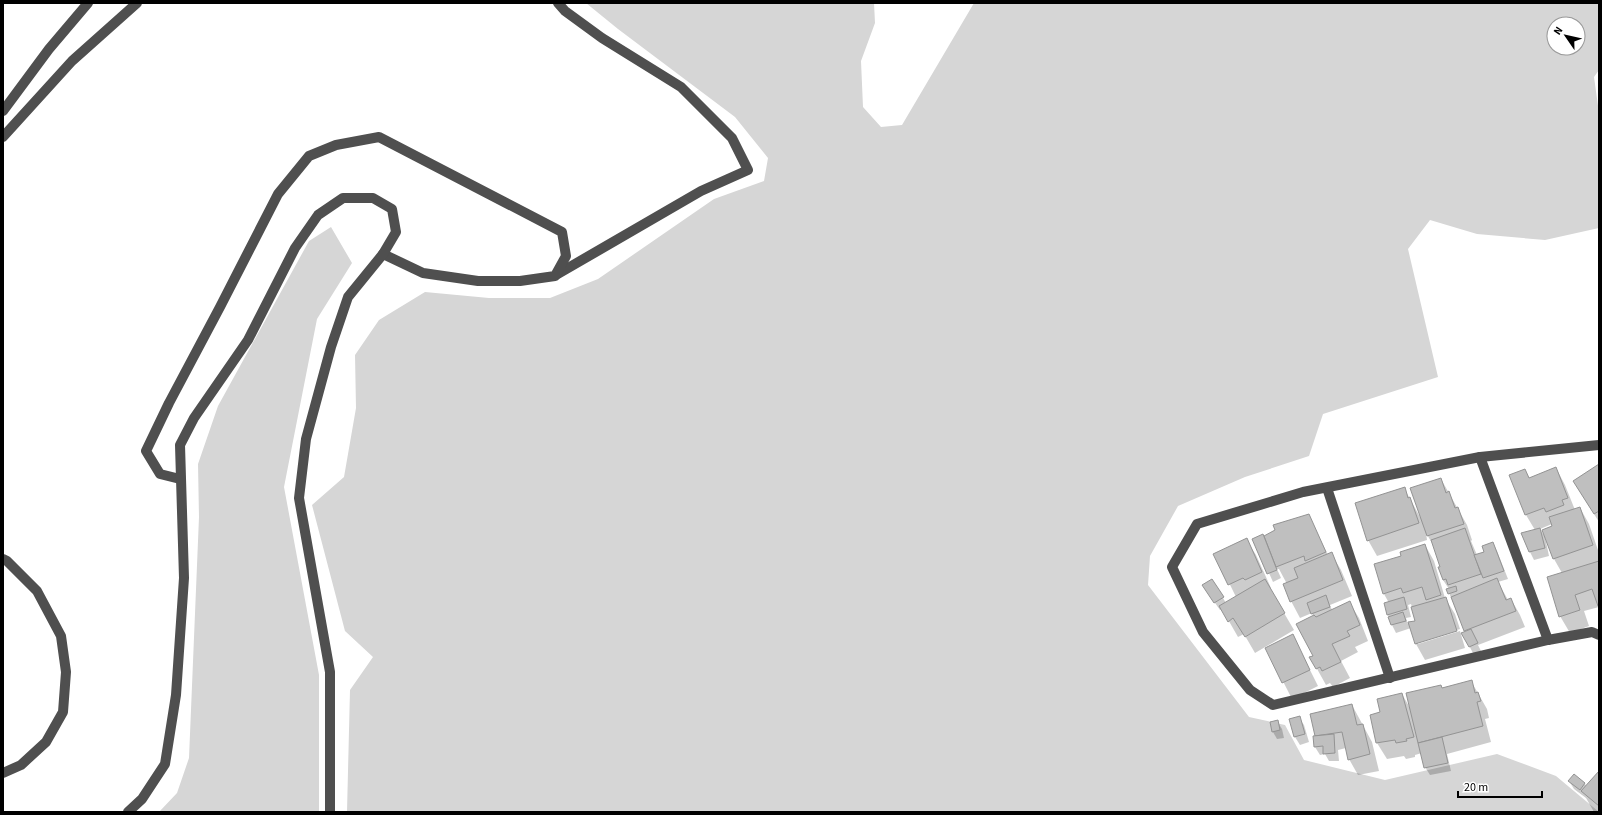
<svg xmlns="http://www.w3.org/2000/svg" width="1602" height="815" viewBox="0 0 1602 815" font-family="'Source Sans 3',sans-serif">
<rect width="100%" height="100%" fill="#fff"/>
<g fill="#d6d6d6" fill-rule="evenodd">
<path d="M586,3H874L875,23L861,61L863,107L881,127L902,125L974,3H1599V70L1594,77L1599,113V228L1545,240L1477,234L1430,220L1408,249L1438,377L1323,414L1309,456L1245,477L1178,506L1150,556L1148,585L1249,717L1285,725L1304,760L1385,780L1497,754L1556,776L1599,812H347L350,690L373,657L345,631L312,505L344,477L356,408L355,355L379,320L425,292L489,298H550L598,279L714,199L764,181L768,158L735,117L618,29ZM1554,24H1578V48H1554Z"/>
<path d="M331,227L352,263L317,319L284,487L319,675V812H159L177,793L189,758L199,517L198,464L218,406L309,241Z"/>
</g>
<g fill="#0003" fill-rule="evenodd">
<path d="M1599,466V522L1574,482Z"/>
<path d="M1556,468L1565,485L1575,510L1580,508L1589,524L1599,553V607L1584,611L1589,626L1570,633L1560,616L1562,573L1554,559L1552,524L1540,529L1545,537L1549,556L1534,560L1530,552L1535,530L1526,515L1525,470L1530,479Z"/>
<path d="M1441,479L1467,525L1472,540L1471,541L1477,555L1485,552L1493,543L1497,551L1508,579L1498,582L1508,600L1511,599L1520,615L1525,627L1478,645L1481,651L1474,655L1463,634L1466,632L1449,593V589L1443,580L1439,568L1441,567L1435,548L1426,533L1427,540L1377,556L1368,540L1404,488L1420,517Z"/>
<path d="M1308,515L1328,555L1331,553L1341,570L1352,596L1330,605L1332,610L1349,602L1359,618L1368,641L1355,647L1358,652L1341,661L1350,678L1333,687L1330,683L1326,685L1311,658L1314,656L1313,616L1312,613L1300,618L1291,601L1287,584L1279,569H1277L1281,578L1273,582L1254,539L1262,536L1267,544Z"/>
<path d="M1246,539L1256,555L1271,588L1270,589L1294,630L1255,653L1244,634L1238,637L1222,609L1220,610L1208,593L1212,580L1226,603L1236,597L1215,554Z"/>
<path d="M1425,545L1434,561L1445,598L1455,614L1460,629L1418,642V644L1460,631L1465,648L1425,660L1416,644L1411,628L1396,633L1392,625L1388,615L1389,603L1384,594L1375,565L1403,556ZM1411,604L1416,621L1408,624L1406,618L1411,617L1408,605Z"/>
<path d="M1293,636L1318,686L1292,699L1266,648Z"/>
<path d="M1471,681L1487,709L1489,718L1485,719L1491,742L1447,754L1451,771L1430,775L1425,767L1422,753L1415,755V757L1406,759L1404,756L1387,759L1377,743L1372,715L1381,713L1402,694L1410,708L1442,689Z"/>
<path d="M1352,705L1372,742L1379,771L1358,775L1349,759L1346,748L1338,750L1339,761H1329L1325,754L1320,755L1315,747L1316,735Z"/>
<path d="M1299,718L1304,725L1309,742L1300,745L1295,737L1290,720Z"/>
<path d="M1277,721L1282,729L1284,738L1277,739L1273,732Z"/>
<path d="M1599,773V812H1594L1586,798L1574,789L1569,781L1574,775L1587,786Z"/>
</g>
<g fill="#bfbfbf" stroke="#939393">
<path d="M1599,464V511L1594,514L1573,481Z"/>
<path d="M1556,467L1568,498L1562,500L1564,505L1546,512L1544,508L1525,515L1509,475L1525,469L1529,478Z"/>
<path d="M1441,478L1446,493L1449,491L1455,508L1458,507L1464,524L1427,536L1410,488Z"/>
<path d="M1405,487L1408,498L1410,497L1419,523L1367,541L1355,503Z"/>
<path d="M1580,507L1593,545L1553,559L1542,530L1552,526L1549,517Z"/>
<path d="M1309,514L1326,552L1305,561L1304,556L1276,567L1264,536L1275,530L1273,525Z"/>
<path d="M1465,528L1481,574L1448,585L1446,579L1443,580L1438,567H1440L1431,540Z"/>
<path d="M1540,528L1545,548L1529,552L1521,533Z"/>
<path d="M1263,534L1277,570L1267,574L1252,539Z"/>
<path d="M1247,538L1262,572L1245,580L1243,578L1228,585L1213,554Z"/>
<path d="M1493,542L1504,571L1483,578L1474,555L1484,552L1482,546Z"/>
<path d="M1425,544L1441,595L1426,600L1422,587L1403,593L1401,588L1383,594L1374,564L1401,556L1400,552Z"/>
<path d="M1332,552L1343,580L1290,602L1283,584L1298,578L1294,568Z"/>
<path d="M1599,561V605L1598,606L1592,589L1575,595L1580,610L1559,617L1547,577Z"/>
<path d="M1497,578L1506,600L1511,598L1516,611L1464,631L1451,597Z"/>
<path d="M1212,579L1224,597L1214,603L1202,585Z"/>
<path d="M1265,579L1285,613L1245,637L1233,618L1228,622L1219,606Z"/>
<path d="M1456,586L1457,591L1448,594L1446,589Z"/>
<path d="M1326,595L1330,607L1311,614L1307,603Z"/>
<path d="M1404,597L1407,609L1387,615L1384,603Z"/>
<path d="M1446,597L1457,631L1415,644L1408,622L1415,621L1411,607Z"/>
<path d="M1350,601L1360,625L1347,631L1350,636L1332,644L1341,662L1322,671L1320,667L1316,669L1309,657L1313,656L1296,624L1314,615L1316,617Z"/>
<path d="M1403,612L1406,621L1391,625L1388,617Z"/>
<path d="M1471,629L1478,643L1469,647L1461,633Z"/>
<path d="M1293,634L1310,670L1282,683L1265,648Z"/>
<path d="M1472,680L1475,693L1478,692L1481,701L1477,702L1483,726L1418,743L1406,693L1441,685L1442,688Z"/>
<path d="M1402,693L1414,737L1406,739L1407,741L1396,743L1395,740L1376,743L1370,715L1380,712L1377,699Z"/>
<path d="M1352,704L1357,725L1363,724L1370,754L1348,760L1342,732L1315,736L1310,714Z"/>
<path d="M1300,716L1305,734L1294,737L1289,719Z"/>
<path d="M1278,720L1280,730L1272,732L1270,722Z"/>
<path d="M1334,734L1335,753L1323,754V746L1314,747L1313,736Z"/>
<path d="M1442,737L1448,763L1424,768L1418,743Z"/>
<path d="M1599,771V806L1581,791Z"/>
<path d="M1574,774L1585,783L1580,790L1568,781Z"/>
</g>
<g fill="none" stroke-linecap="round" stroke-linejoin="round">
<g stroke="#4f4f4f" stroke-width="10">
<path d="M3,111L49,49L88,3"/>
<path d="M3,137L72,61L137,3"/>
<path d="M556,275L701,191L748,170L732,138L681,87L602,38L565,11L558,3"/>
<path d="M1599,445L1480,457L1303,492L1197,524L1172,567L1203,632L1250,690L1273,705L1548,640L1592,632L1599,635"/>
<path d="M1480,457L1548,640"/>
<path d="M180,479L160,474L146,451L169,403L220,307L278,194L309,156L336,145L379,137L562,232L566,256L555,276L520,281H478L423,273L383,254"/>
<path d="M1327,488L1390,678"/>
<path d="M3,559L7,561L37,591L61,636L66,672L63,712L46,742L21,765L3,773"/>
<path d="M128,812L142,799L165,764L176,695L184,578L180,445L194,418L248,340L295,248L318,215L343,198H373L392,209L396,232L383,254L348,297L331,347L306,439L299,498L330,672V812"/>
</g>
</g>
<rect width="1602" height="815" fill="none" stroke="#000000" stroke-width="8"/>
<g transform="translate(1566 36) rotate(304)"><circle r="19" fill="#ffffff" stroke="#999999"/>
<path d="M0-3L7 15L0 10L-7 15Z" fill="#000000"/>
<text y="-6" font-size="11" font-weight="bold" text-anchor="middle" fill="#000000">N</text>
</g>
<path d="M1458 791v6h84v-6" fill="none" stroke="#000000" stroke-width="2"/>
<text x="1464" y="791" font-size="12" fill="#000000" stroke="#ffffff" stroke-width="3" paint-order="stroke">20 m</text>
</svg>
